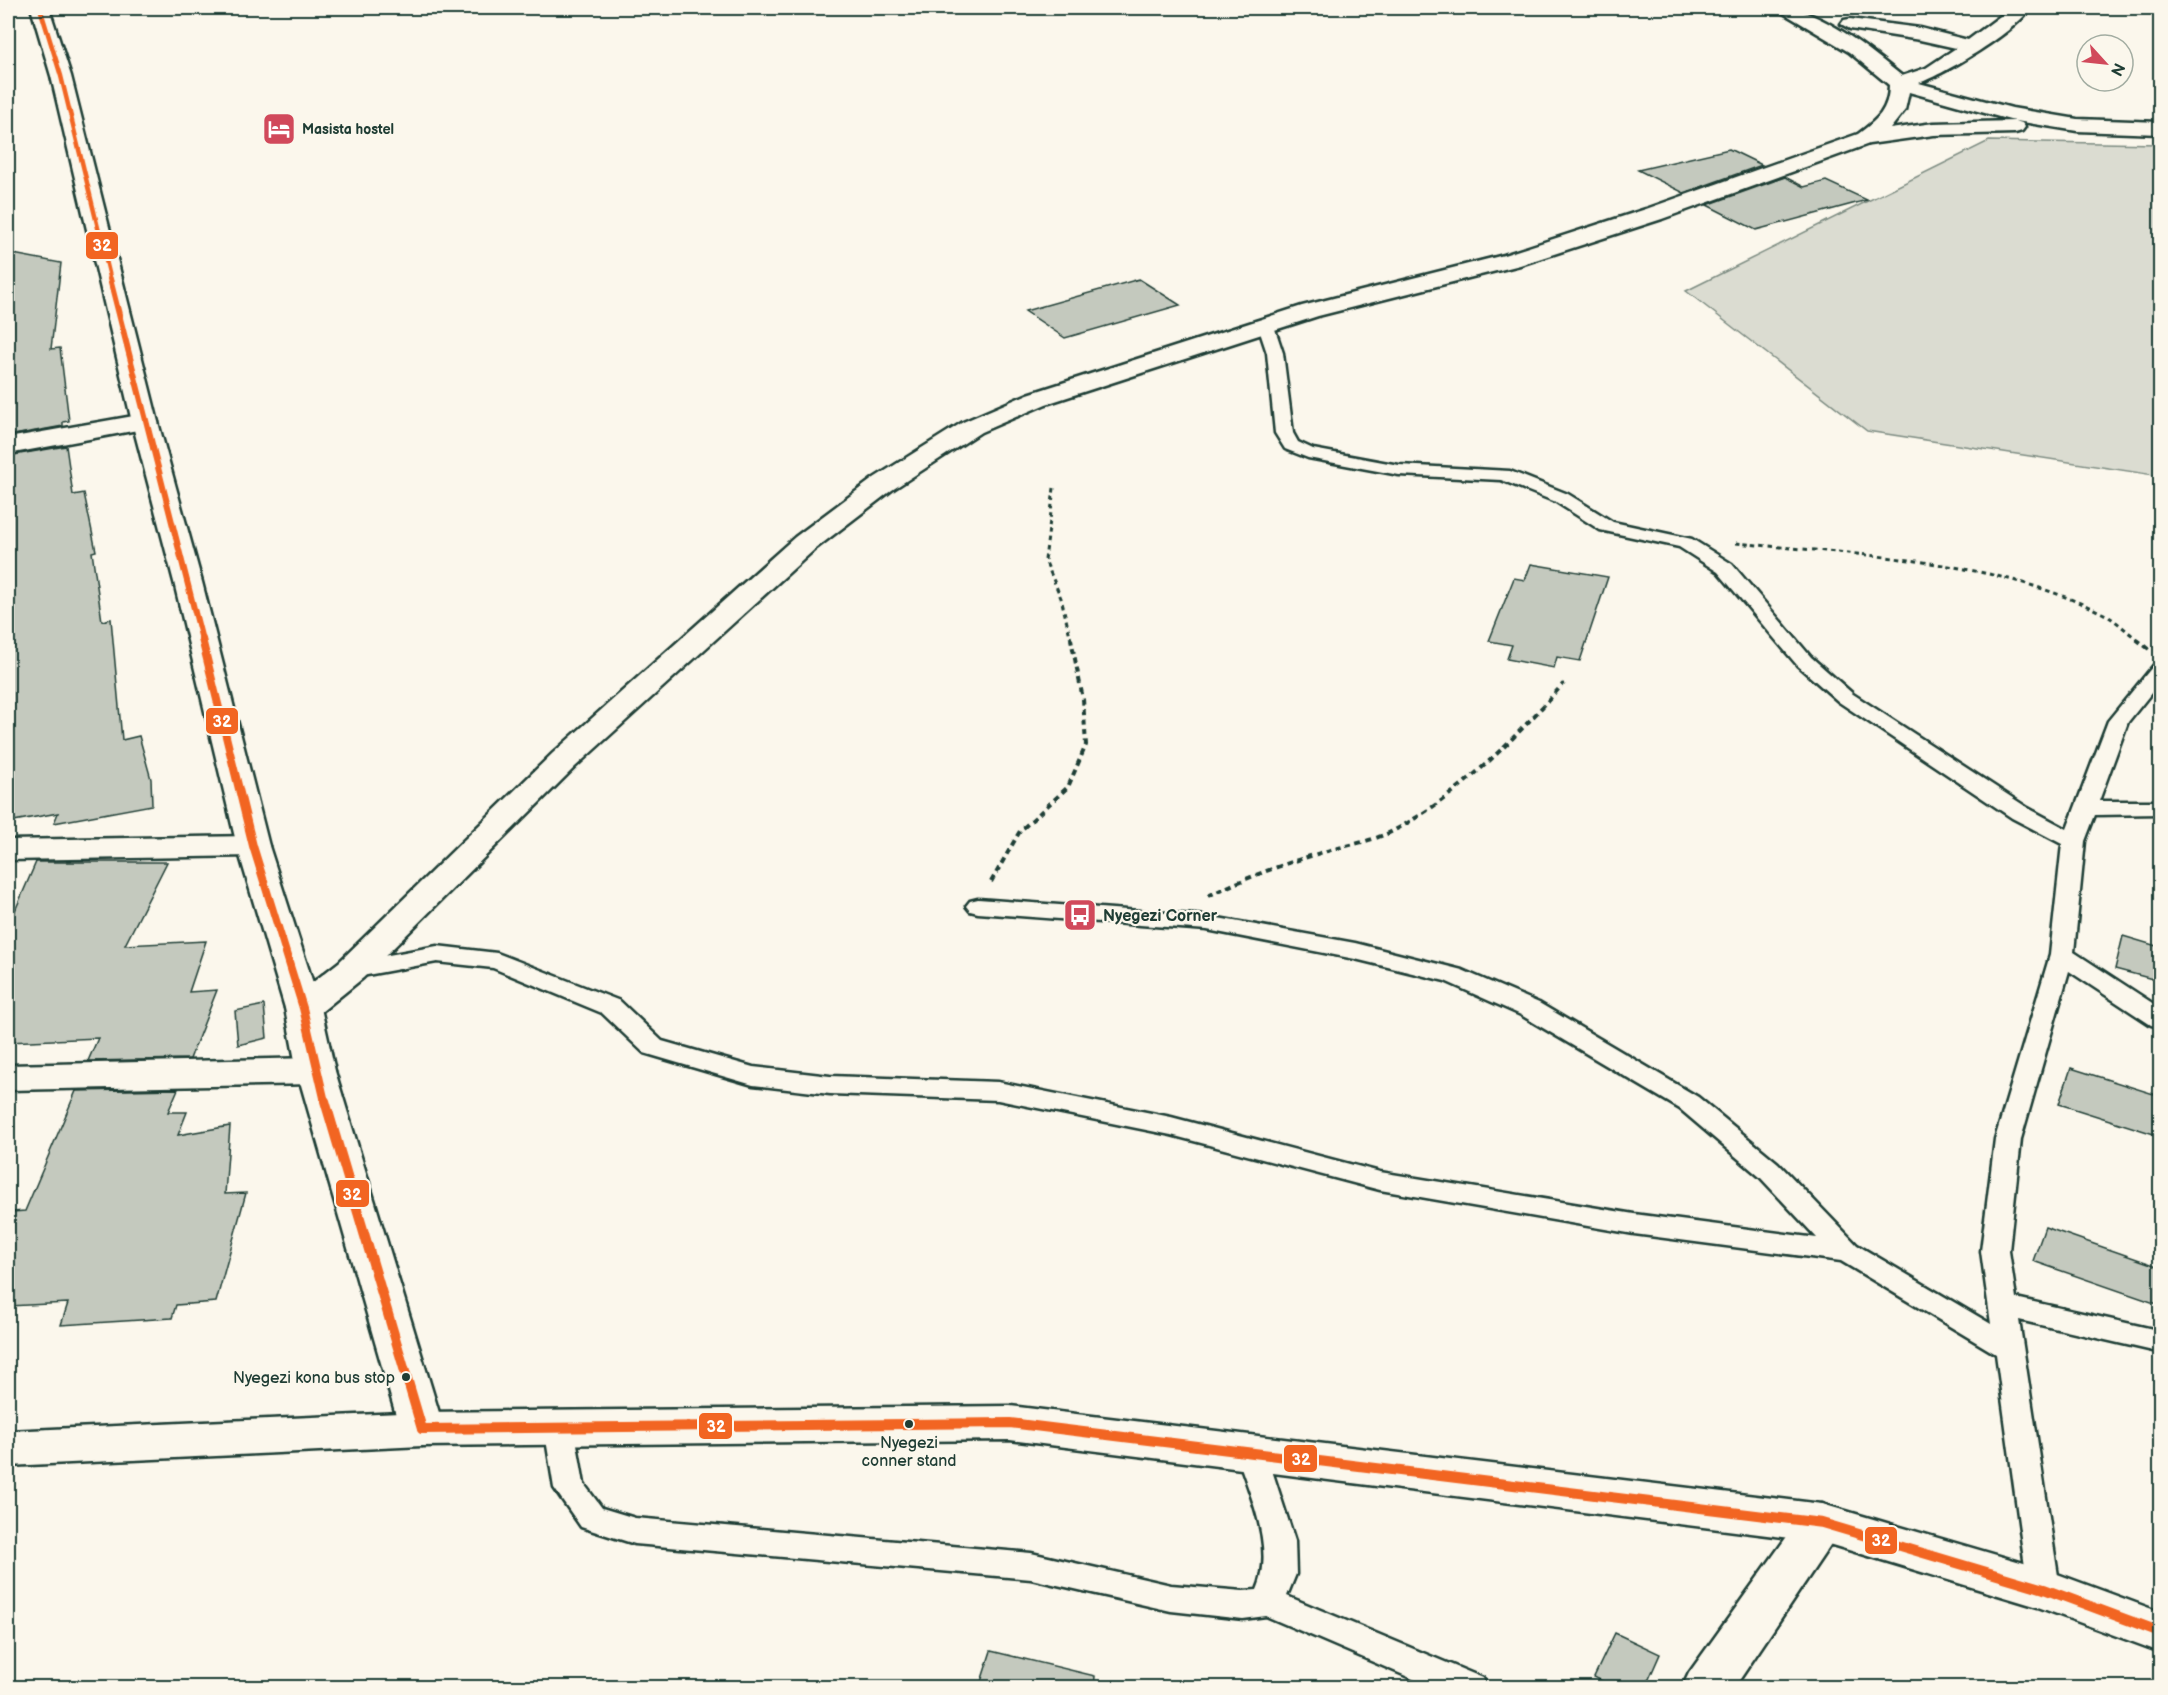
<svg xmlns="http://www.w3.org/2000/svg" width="2168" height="1695" viewBox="0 0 2168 1695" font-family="'Balsamiq Sans',sans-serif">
<rect width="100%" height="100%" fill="#fbf7ec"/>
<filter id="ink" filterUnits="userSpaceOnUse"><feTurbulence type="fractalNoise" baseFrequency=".0167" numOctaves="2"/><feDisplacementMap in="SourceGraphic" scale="12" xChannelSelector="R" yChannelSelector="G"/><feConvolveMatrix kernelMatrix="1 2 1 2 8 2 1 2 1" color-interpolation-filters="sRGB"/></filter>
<g filter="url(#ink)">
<path fill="#dbdcd1" stroke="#7d8c82" stroke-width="1.5" d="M1989,141L2160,144V476L1867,431L1686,291Z"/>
<g fill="#c4c9be" stroke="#1f3d34" stroke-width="1.5">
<path d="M1729,149L1762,165L1684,193L1638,170Z"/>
<path d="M1785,177L1804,187L1826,181L1867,200L1756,230L1707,205Z"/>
<path d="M8,253L61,263L51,349L60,348L69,421L63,422V426L8,436Z"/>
<path d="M1139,279L1180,305L1065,338L1025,311Z"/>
<path d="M66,446L73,495L84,493L96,551L92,552L102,621L111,619L122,740L139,736L151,779L152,805L54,823L58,813L8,822V456Z"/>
<path d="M1531,564L1608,577L1580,661L1557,657L1554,668L1507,659L1512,645L1489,641L1514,578L1525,580Z"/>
<path d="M36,862H167L125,945L206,941L189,992L217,990L190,1059L88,1061L98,1038L8,1042V927Z"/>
<path d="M2123,936L2160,947V981L2115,969Z"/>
<path d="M264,1005L267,1038L238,1045L235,1011Z"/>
<path d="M2071,1068L2160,1096V1136L2059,1104Z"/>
<path d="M178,1089L168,1112H187L178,1135L230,1126L225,1194L246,1193L216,1302L176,1305L172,1318L61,1325L68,1303L8,1306V1224L12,1212L25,1211L76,1091Z"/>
<path d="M2045,1227L2160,1267V1305L2033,1261Z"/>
<path d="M1615,1633L1660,1654L1645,1688H1616L1594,1677Z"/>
<path d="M991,1651L1095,1676L1094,1688H979Z"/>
</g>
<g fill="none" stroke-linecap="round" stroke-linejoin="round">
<defs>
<g id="lane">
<path d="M1266,321L1274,326L1283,353L1293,433L1298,442L1313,449L1399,465L1510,471L1568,494L1613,522L1692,539L1732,564L1811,657L1853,694L2028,808L2067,829L2108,721L2153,666L2160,664V682L2128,722L2099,801H2160V814L2095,815L2085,841L2074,952L2160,1008V1027L2151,1025L2069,971L2021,1139L2009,1251L2016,1298L2153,1329L2160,1327V1349L2153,1351L2019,1320L2060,1589L2055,1598L2044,1602L2033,1598L2028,1589L1996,1354L1841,1261L1634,1234L1380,1190L1171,1135L998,1100L830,1094L753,1085L644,1053L602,1013L493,968L437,962L351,978L343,975L339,970L343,965L351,962L437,946L497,953L620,1001L662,1041L753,1067L830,1076L998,1082L1171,1117L1380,1172L1634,1214L1817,1238L1760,1177L1680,1109L1521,1015L1445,981L1355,959L1207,930L978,913L970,911L966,906L970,901L978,899L1207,916L1355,943L1462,970L1539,1003L1698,1097L1778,1163L1857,1245L1991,1324L1981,1251L1995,1139L2050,955L2062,844L2012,818L1839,702L1797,665L1718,572L1679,547L1600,530L1556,502L1501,480L1399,475L1308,458L1285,449L1275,433L1267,353L1258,326Z"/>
<path d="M559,1415L569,1419L574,1427L584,1484L602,1508L635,1518L1031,1553L1171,1585L1243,1591L1257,1590C1276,1547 1249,1494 1236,1452L1240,1444L1251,1440L1262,1444L1266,1452L1295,1541L1296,1574L1287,1596L1483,1678L1487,1688H1434L1266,1616L1243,1619L1171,1611L1031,1579L635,1544L581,1527L554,1488L544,1427L549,1419Z"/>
</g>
<g id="street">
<path d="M1775,8C1815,4 1871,51 1902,76L1926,68L1956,48L1920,40L1850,29L1841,24L1844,20L1850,19L1920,28L1968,40L2011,8H2030C2018,30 1945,74 1919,83L2012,108L2077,119L2160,122V134L2077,131L2010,120L1909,92L1905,110L1890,129L1934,123L2015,121L2022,123L2025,127L2022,131L2015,133L1934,135L1869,144L1662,219L1520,265L1318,316L1046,404L981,432L892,490L815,549L575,767L363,978L316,1016L303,1020L290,1016L285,1008L290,1000L339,962L553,753L795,537L874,478L963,422L1028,394L1302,306L1504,255L1646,209L1858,134C1877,120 1889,110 1889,85L1849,52Z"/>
<path d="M145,414L154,417L158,422L154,427L8,454V438Z"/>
<path d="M253,836L265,839L269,846L265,853L253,856L8,860V840Z"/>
<path d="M316,1058L329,1062L335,1071L329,1080L316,1084L8,1090V1065Z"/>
<path d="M1822,1504L1838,1510L1845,1523L1734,1688H1682L1689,1673L1806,1510Z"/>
</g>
<path id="secondary" d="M31,8H49L71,76L158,422L202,582L269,846L321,1008L335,1071L444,1429L437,1441L422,1446L407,1441L400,1429L297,1071L285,1008L237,846L174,582L132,422L51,76Z"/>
<path id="highway" d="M1010,1406L1822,1504L2044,1569L2160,1612V1652L2038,1607L1822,1542L1010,1440L422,1446L8,1466V1431L422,1412Z"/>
</defs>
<use href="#lane" stroke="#1f3d34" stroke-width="5"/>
<use href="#street" stroke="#1f3d34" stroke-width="5"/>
<use href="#secondary" stroke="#1f3d34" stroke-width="5"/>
<use href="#highway" stroke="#1f3d34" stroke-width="5"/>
<g stroke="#1f3d34" stroke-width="3" stroke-dasharray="4.5 4" stroke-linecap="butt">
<path d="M1054,488L1045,560L1061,598L1071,640"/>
<path d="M1736,543C1858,555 1990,558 2102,613C2115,619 2127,632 2138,640"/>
</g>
<g stroke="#1f3d34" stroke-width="4" stroke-dasharray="6 4.5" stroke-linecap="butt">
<path d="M2136,639L2149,649"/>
<path d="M991,882L1020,831L1068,787L1086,745L1083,699L1071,639"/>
<path d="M1208,896C1247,877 1286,863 1327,851C1348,845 1373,841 1393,831C1461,795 1513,740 1564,683"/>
</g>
<use href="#lane" fill="#fbf7ec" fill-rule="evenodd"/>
<use href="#street" fill="#fbf7ec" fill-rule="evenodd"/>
<use href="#secondary" fill="#fbf7ec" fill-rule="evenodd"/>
<use href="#highway" fill="#fbf7ec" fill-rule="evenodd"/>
<defs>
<path id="bus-1-far3" d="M40,8L61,76L111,281"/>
<path id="bus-1-far2" d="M110,279L202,640"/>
<path id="bus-1-far1" d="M202,639L253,846L303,1008L325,1102"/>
<g id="bus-1">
<path d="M325,1101L422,1429"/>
<path d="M422,1429L1010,1423L1822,1523L2044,1589L2160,1632"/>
</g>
</defs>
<use href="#bus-1-far3" stroke="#fbf7ec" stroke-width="8"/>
<use href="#bus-1-far2" stroke="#fbf7ec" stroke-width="10"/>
<use href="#bus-1-far1" stroke="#fbf7ec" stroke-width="12"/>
<use href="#bus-1" stroke="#fbf7ec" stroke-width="14"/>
<use href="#bus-1-far3" stroke="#f26522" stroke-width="4.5"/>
<use href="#bus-1-far2" stroke="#f26522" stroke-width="6"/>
<use href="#bus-1-far1" stroke="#f26522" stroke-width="8"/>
<use href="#bus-1" stroke="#f26522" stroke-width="10"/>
</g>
</g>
<defs>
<symbol id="hotel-square" viewBox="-11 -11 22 22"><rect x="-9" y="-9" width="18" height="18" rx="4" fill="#d1495b" stroke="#fbf7ec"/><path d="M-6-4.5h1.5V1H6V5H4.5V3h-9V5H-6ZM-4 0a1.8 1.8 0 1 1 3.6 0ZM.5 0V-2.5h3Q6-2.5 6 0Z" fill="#fff"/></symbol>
<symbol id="bus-square" viewBox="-11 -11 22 22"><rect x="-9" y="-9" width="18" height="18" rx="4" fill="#d1495b" stroke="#fbf7ec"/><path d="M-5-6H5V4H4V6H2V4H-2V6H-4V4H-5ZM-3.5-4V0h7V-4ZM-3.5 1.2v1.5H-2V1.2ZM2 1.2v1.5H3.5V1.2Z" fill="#fff"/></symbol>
</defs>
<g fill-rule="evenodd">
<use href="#hotel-square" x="260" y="110" width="38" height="38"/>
<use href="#bus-square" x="1061" y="896" width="38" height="38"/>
</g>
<g fill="#1f3d34" stroke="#fbf7ec" stroke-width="2">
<circle cx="406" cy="1377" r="5"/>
<circle cx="909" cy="1424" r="5"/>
</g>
<g text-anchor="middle" stroke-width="4.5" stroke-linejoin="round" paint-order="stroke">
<g font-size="14" font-weight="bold" fill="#1f3d34" stroke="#fbf7ec" text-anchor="start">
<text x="302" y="134">Masista hostel</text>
</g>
<g font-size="16" font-weight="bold" fill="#1f3d34" stroke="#fbf7ec" text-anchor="start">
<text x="1103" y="921">Nyegezi Corner</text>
</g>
<g font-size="16" fill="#1f3d34" stroke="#fbf7ec" text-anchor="end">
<text x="395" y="1383">Nyegezi kona bus stop</text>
<text x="909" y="1448" text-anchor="middle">Nyegezi<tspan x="909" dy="18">conner stand</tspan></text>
</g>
</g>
<g stroke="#fbf7ec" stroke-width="2">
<rect x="85" y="231" width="34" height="29" rx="6" fill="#f26522"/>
<rect x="205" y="707" width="34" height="28" rx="6" fill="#f26522"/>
<rect x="335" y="1179" width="35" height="29" rx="6" fill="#f26522"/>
<rect x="698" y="1412" width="35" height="28" rx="6" fill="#f26522"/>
<rect x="1283" y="1444" width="35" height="29" rx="6" fill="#f26522"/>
<rect x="1864" y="1526" width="34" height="29" rx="6" fill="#f26522"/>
</g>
<g font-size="16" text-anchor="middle" font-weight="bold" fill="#fff">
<text x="102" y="251">32</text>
<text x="222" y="727">32</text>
<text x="352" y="1200">32</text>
<text x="716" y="1432">32</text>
<text x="1301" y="1465">32</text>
<text x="1881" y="1546">32</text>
</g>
<rect width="2168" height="1695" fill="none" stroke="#fbf7ec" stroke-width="30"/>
<rect x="15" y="15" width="2138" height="1665" fill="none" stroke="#1f3d34" stroke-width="2" filter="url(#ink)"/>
<g transform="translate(2105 63) rotate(117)"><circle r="28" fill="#fbf7ec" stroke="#a3ada2" stroke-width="1.5"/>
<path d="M0-4.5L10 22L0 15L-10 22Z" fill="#d1495b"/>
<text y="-9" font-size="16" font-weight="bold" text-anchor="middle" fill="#1f3d34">N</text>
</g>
</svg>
